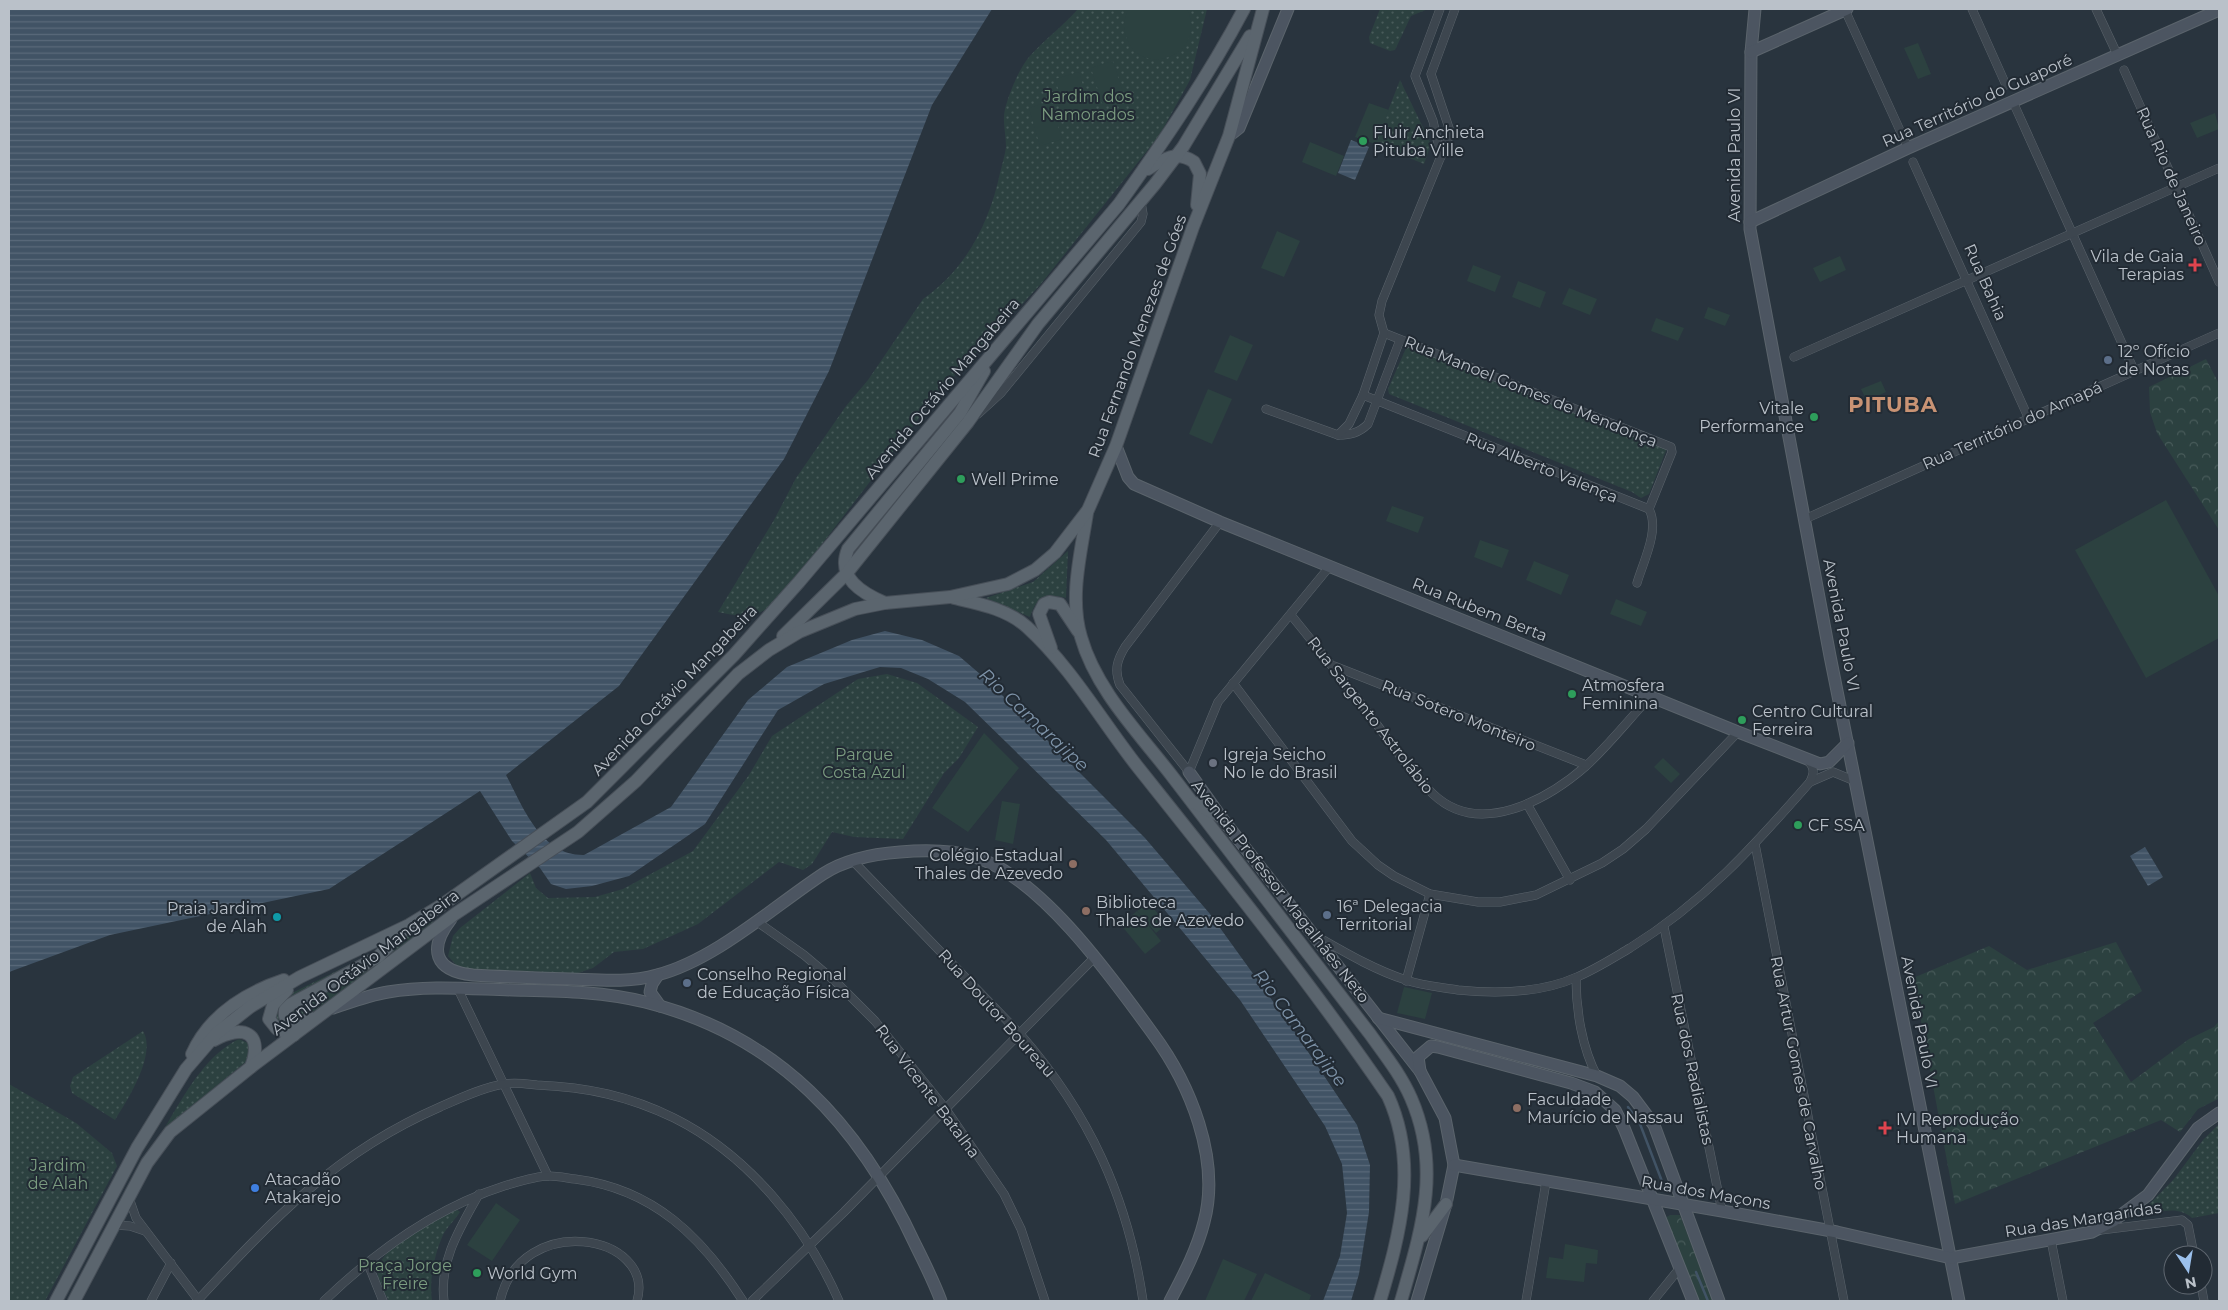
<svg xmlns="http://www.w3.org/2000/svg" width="2228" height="1310" viewBox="0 0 2228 1310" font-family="Montserrat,sans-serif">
<defs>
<pattern id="green-dots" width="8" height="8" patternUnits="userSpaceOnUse" patternTransform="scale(1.25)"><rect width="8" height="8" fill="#2c4140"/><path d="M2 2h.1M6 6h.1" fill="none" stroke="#485b5a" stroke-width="1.8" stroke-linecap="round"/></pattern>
<pattern id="forest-crowns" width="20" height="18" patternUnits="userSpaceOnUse" patternTransform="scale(1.25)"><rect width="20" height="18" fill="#2c4140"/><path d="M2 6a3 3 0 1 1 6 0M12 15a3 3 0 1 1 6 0" fill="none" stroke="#485b5a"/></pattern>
<pattern id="water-rules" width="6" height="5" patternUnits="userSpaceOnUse" patternTransform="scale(1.25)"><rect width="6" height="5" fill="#415365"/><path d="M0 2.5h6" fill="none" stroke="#5a6a7a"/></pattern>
</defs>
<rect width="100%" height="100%" fill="#29343e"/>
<g fill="url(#green-dots)">
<path d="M1078,9H1207L1190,80L1159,136L1040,285L939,392L782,596C759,618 748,619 718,612L774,520L796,478L846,406L868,380L923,299C966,269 989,224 1000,173C1002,165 1005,155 1006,147C1006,134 1002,121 1005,109C1009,93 1019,69 1029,57C1044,40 1063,26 1078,9Z"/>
<path d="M1380,9H1428L1411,16L1395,50L1390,51L1370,43L1369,37Z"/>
<path d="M1400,80L1431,144L1424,164L1375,144Z"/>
<path d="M1407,346L1667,448L1649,494L1641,498L1632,492L1389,394L1388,389Z"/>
<path d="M1068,551L1066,598C1046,593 1036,597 1030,617L986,598L1033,582Z"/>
<path d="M887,674L917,683L978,727L959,758L944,773L903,839L854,837L832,832L812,864L803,870L779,862L698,924L643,949L614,952L593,968L578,973L470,970L456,965L448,956L453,936L460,928L530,873L536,888L548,898L595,897L623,889L693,851L749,775L772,736L858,679Z"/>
<path d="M431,920L433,922L297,1025L284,1026L275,1021L279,1002L288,995L397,941Z"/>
<path d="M143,1031C157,1054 128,1099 115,1120L72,1093L70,1086L73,1077Z"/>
<path d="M239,1039L248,1043L251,1048L248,1060L164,1129C183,1097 205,1055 239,1039Z"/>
<path d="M9,1084L76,1123L112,1153L117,1166L45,1301H9Z"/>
<path d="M2219,1124V1213L2192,1218C2177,1204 2156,1213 2137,1217L2174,1179L2203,1140Z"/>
<path d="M456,1209L460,1212C455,1220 447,1227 443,1235C434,1255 429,1280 432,1301H389C385,1293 380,1285 378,1276C372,1250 436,1219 456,1209Z"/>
</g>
<g fill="url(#forest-crowns)">
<path d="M2206,359L2219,384V530L2157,433L2150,412L2149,387Z"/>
<path d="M2116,942L2142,991L2093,1023L2131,1082L2189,1039L2214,1027L2219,1021L2218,1099L2198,1109L2180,1132L2161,1120L1955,1204L1913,978L1989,946L2027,970Z"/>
<path d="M1670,1215H1680L1713,1301H1696L1662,1220Z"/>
</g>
<g fill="#2c4140">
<path d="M1129,9H1187C1208,55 1142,79 1127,39C1123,27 1123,20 1129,9Z"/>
<path d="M1918,43L1931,74L1918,79L1904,48Z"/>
<path d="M1113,61L1125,99L1103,106L1091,68Z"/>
<path d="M1079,72L1091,112L1068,119L1055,79Z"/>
<path d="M1050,101L1062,139L1040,146L1029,108Z"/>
<path d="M1369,103L1389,110L1375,144L1355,137Z"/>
<path d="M2215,113L2219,129L2197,138L2190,123Z"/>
<path d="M1310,142L1344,156L1336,176L1302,162Z"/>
<path d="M1277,231L1300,241L1284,277L1261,268Z"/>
<path d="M1840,256L1846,270L1820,282L1813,268Z"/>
<path d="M1473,265L1501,276L1495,292L1467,281Z"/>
<path d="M1518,281L1546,292L1540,308L1512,297Z"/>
<path d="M1569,288L1597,299L1590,315L1562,304Z"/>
<path d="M1708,307L1730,315L1725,326L1704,318Z"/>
<path d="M1656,318L1684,328L1678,341L1651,331Z"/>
<path d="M1230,335L1253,345L1237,381L1214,372Z"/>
<path d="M1881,381L1886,392L1867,401L1861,389Z"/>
<path d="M1208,389L1232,399L1212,444L1189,434Z"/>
<path d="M2166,500L2219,596V638L2146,678L2075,550Z"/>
<path d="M1392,506L1424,517L1418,533L1386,521Z"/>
<path d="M1480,540L1509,550L1502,568L1474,557Z"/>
<path d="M1534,561L1569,575L1561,595L1526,580Z"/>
<path d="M1616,599L1647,612L1641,626L1610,614Z"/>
<path d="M984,733L1019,768L968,832L932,808Z"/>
<path d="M1663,758L1680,774L1671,783L1654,767Z"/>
<path d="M1002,801L1020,804L1013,844L995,840Z"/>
<path d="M1148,902L1167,924L1156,933L1137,911Z"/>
<path d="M1137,911L1161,941L1145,954L1121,925Z"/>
<path d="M1404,987L1432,993L1425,1019L1397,1013Z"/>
<path d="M496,1203L520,1220L492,1261L467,1245Z"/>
<path d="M1565,1244L1598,1250L1597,1264L1586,1263L1584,1282L1546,1278L1549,1257L1563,1259Z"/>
<path d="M1223,1259L1257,1274L1244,1301H1205Z"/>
<path d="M1265,1273L1311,1295L1309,1301H1251Z"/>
</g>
<g fill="url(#water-rules)">
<path d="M9,9H992L932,105L829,371L784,459L619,686L506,775C523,807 541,856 584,855L671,807L748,700L787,667L852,640L885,631L922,640L959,656L987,680L1145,838L1210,914L1290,1025L1357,1125L1370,1165L1369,1212L1359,1274L1351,1301H1323L1340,1256L1347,1213L1342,1164L1325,1126L1240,1000L1106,840L965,702L928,679L901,668L880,667L824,684L778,710L705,824L629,876L592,886L566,889L551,884L540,868L512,841L480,791L329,889L110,935L9,972Z"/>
<path d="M1351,140L1369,147L1355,180L1338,173Z"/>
<path d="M2145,847L2163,877L2148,886L2130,856Z"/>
</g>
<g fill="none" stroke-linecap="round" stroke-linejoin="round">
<g stroke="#415365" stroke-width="2.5">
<path d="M1628,1107L1640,1124L1663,1184"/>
<path d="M1696,1272L1708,1301"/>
</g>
<defs>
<g id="street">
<path d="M1440,9L1415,76L1433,121L1441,157"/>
<path d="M1972,9L2006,85"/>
<path d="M2096,9L2117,54"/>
<path d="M1845,10L1908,148"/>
<path d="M2124,70L2219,282"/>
<path d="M2013,102L2134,370"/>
<path d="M1913,162L2028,417"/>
<path d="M1384,333L1671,447L1672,452L1649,509"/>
<path d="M1794,357L2219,168"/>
<path d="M1363,395L1649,509C1660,530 1643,562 1637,583"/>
<path d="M1266,409L1338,435C1350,435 1359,433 1368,424L1400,340"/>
<path d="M978,414L1001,393L1141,222L1143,214L1141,202"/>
<path d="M1338,435L1349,424L1363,395L1384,333L1379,315L1382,301L1448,139L1449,128L1431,74L1455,9"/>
<path d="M1805,519L2219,333"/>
<path d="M1291,615C1321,652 1350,688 1378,726C1395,749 1412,774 1433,794C1479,838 1547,800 1586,766C1609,745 1629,719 1651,696"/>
<path d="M1334,666L1586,765"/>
<path d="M1233,683L1352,841L1378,865L1394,876L1430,894L1478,902H1500L1536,895L1602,863L1623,849L1646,829L1738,732"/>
<path d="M1189,772L1120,685C1114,670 1117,660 1125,647L1220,522"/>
<path d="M1189,772L1218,702L1330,566"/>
<path d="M1810,782L1833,772L1855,781"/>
<path d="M1527,804L1570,880"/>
<path d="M1755,844L1844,1301"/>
<path d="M852,860L1020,1034C1089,1113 1128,1197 1143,1301"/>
<path d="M756,921L804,955L837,983L875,1021L945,1108L1004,1194L1021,1229L1045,1301"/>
<path d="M1664,927L1722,1211"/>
<path d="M1318,937C1346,953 1375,970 1406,980C1423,986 1441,987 1458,990C1497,994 1541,993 1577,977C1596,969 1613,958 1630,948C1704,902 1753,847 1810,782C1814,773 1815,768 1808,761"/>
<path d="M1576,978C1576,1010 1582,1048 1597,1076"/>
<path d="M1406,981L1430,894"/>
<path d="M458,989L548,1176"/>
<path d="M129,1198L136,1218L199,1301"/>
<path d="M114,1225L130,1226L145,1231"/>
<path d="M2101,1230L2182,1220L2188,1225L2194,1255"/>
<path d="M2051,1240L2063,1301"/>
<path d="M368,1264L383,1301"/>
<path d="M2201,1285L2204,1301"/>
<path d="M198,1300C273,1219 336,1152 440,1107C458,1099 486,1086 505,1084C515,1082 527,1084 537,1085C587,1087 629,1096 674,1118C748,1155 806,1226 839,1301"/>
<path d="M151,1301L171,1263"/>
<path d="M324,1301C376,1251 435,1208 504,1186C518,1182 535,1176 549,1176C557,1176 567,1178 575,1179C654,1189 702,1237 743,1301"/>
<path d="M444,1301C439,1261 460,1228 479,1194"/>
<path d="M500,1301C521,1210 656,1234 637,1301"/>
<path d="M752,1301L844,1212L1094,958"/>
<path d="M1526,1301L1546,1182"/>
<path d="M1653,1301L1679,1269"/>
</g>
<g id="secondary">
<path d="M1755,9L1751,52L1750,229L1830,656L1959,1301"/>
<path d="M1751,52L1847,9"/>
<path d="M1229,136L1239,128L1288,9"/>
<path d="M1750,222L1908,148L2219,10"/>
<path d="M1116,446L1128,477L1134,484L1220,522L1738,732L1820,764L1829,762L1848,743"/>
<path d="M1189,772L1221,817L1420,1071L1445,1118L1454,1165L1446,1204L1417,1301"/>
<path d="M451,919C428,949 434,971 473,975C506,977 538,978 571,979C599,980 629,983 657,975C715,960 773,907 823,874C846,859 873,854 900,852C924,850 952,850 975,857C1041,877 1113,979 1153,1034C1190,1084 1221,1159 1204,1222C1197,1250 1183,1276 1170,1301"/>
<path d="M658,975L652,984L650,992L660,1006"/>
<path d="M333,1008C351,1002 369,995 388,992C428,985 471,989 513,990C556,991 602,991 645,1002C778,1035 860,1125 916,1246C925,1264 934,1282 941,1301"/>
<path d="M1378,1018L1597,1076L1620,1086L1633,1097L1654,1125L1719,1301"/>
<path d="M1420,1071L1418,1057L1431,1046L1438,1047L1571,1083L1595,1092L1615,1110L1624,1128L1693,1301"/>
<path d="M1454,1165L1722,1211L1837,1232L1951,1258L2092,1232L2113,1221L2148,1195L2198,1128L2219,1113"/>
</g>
<g id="primary">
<path d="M1148,169C1163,159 1177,150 1194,162L1200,174L1197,205"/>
<path d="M1087,513C1081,553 1069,597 1081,637C1096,690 1139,733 1172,776C1237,862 1304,948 1370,1034C1385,1055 1401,1075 1411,1098C1442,1169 1421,1231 1401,1301"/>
<path d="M954,598C980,604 1007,609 1027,627C1071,667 1101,720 1137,766C1223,874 1310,982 1388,1096C1419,1164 1400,1234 1380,1301"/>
<path d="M885,603C862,593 836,578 848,549L960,413L984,371"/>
<path d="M783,636L846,574L968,422L1038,324L1155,184L1183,147L1250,36"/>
<path d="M1051,648L1039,614L1044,604L1049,602L1060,604L1078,631"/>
<path d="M1195,803L1221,817"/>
<path d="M287,990L273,1005L269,1019L277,1029L294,1035"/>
<path d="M310,1018L303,1023H292L285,1016V1010L291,1004L378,957L401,933"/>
<path d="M214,1040C243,1024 264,1032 251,1067"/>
<path d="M192,1054C210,1014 245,993 284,980"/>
<path d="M1422,1236L1446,1204"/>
<path d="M56,1301L137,1148L186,1069L217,1033L250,1007L300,977L409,925L442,905L587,802L734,655L799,582L1119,204C1164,141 1208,77 1244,9"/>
<path d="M74,1301L147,1163L170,1132L251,1067L455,914L578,832L636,781L738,674L769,650L799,632L855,609L885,603L950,597L1008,584L1035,570L1055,553L1088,510L1116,446L1193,227L1229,136L1263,9"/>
</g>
</defs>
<use href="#street" stroke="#5b646c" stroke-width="9"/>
<use href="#secondary" stroke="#5b646c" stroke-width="13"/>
<use href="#primary" stroke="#474f58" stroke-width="14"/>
<use href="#street" stroke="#3d464f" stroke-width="8"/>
<use href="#secondary" stroke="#4c5561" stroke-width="11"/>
<use href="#primary" stroke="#5b656e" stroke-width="12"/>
</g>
<g fill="#2e9e5b" stroke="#222b34" stroke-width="2">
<circle cx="1363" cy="141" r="5"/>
<circle cx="1814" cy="417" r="5"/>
<circle cx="961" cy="479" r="5"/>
<circle cx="1572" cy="694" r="5"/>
<circle cx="1742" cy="720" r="5"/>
<circle cx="1798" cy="825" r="5"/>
<circle cx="477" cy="1273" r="5"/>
</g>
<g fill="#e0444e" stroke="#222b34" stroke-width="2">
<path d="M2192.5 257.5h5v5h5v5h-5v5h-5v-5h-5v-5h5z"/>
<path d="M1882.5 1120.5h5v5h5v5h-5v5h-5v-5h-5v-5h5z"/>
</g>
<g fill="#5c6f8a" stroke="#222b34" stroke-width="2">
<circle cx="2108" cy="360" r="5"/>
<circle cx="1327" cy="915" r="5"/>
<circle cx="687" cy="983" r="5"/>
</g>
<circle fill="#6b7280" stroke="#222b34" stroke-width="2" cx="1213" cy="763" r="5"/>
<g fill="#8d6e63" stroke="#222b34" stroke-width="2">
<circle cx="1073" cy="864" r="5"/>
<circle cx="1086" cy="911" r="5"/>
<circle cx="1517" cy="1108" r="5"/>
</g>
<circle fill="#0f9aa8" stroke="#222b34" stroke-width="2" cx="277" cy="917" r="5"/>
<circle fill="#3f7fe0" stroke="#222b34" stroke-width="2" cx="255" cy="1188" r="5"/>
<g text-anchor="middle" stroke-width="4" stroke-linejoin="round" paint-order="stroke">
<g font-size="16" fill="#7b9c80" stroke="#222b34">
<text x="1088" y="102">Jardim dos<tspan x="1088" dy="18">Namorados</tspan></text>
<text x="864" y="760">Parque<tspan x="864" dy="18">Costa Azul</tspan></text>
<text x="58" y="1171">Jardim<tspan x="58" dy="18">de Alah</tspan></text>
<text x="405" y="1271">Praça Jorge<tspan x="405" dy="18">Freire</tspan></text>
</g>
<g font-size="16" fill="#bac1c9" stroke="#222b34">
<text transform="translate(1977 100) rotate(-24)" y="6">Rua Território do Guaporé</text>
<text transform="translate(1734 155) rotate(-90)" y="6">Avenida Paulo VI</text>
<text transform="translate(2172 176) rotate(66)" y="6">Rua Rio de Janeiro</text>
<text transform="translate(1986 282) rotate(66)" y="6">Rua Bahia</text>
<text transform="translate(1137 336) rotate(-70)" y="6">Rua Fernando Menezes de Góes</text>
<text transform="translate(942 388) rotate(-50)" y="6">Avenida Octávio Mangabeira</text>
<text transform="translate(1531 391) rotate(22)" y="6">Rua Manoel Gomes de Mendonça</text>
<text transform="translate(2012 425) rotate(-24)" y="6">Rua Território do Amapá</text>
<text transform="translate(1542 467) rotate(22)" y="6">Rua Alberto Valença</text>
<text transform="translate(1480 609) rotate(22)" y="6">Rua Rubem Berta</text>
<text transform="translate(1842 625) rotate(79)" y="6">Avenida Paulo VI</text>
<text transform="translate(674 690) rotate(-46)" y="6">Avenida Octávio Mangabeira</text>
<text transform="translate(1371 715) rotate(52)" y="6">Rua Sargento Astrolábio</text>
<text transform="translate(1459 715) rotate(22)" y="6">Rua Sotero Monteiro</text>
<text transform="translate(1281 891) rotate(52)" y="6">Avenida Professor Magalhães Neto</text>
<text transform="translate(365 962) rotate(-37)" y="6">Avenida Octávio Mangabeira</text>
<text transform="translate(997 1013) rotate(48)" y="6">Rua Doutor Boureau</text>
<text transform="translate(1920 1022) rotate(79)" y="6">Avenida Paulo VI</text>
<text transform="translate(1693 1069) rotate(78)" y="6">Rua dos Radialistas</text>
<text transform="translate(1799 1073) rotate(79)" y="6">Rua Artur Gomes de Carvalho</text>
<text transform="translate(928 1091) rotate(53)" y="6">Rua Vicente Batalha</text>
<text transform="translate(1706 1192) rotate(10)" y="6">Rua dos Maçons</text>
<text transform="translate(2083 1219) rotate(-9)" y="6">Rua das Margaridas</text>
</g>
<g font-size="16" fill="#bac1c9" stroke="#222b34" text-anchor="start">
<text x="1373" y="138">Fluir Anchieta<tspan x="1373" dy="18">Pituba Ville</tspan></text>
<text x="2184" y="262" text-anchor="end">Vila de Gaia<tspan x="2184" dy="18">Terapias</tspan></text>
<text x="2118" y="357">12º Ofício<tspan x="2118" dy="18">de Notas</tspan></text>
<text x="1804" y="414" text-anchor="end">Vitale<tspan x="1804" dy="18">Performance</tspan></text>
<text x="971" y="485">Well Prime</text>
<text x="1582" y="691">Atmosfera<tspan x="1582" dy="18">Feminina</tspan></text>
<text x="1752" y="717">Centro Cultural<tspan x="1752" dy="18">Ferreira</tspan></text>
<text x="1223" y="760">Igreja Seicho<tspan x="1223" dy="18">No Ie do Brasil</tspan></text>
<text x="1808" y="831">CF SSA</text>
<text x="1063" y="861" text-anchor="end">Colégio Estadual<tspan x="1063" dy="18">Thales de Azevedo</tspan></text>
<text x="1096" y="908">Biblioteca<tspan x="1096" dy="18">Thales de Azevedo</tspan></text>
<text x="1337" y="912">16ª Delegacia<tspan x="1337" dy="18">Territorial</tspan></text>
<text x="267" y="914" text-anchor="end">Praia Jardim<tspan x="267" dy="18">de Alah</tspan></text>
<text x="697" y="980">Conselho Regional<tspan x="697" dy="18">de Educação Física</tspan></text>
<text x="1527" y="1105">Faculdade<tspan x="1527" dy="18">Maurício de Nassau</tspan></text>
<text x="1896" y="1125">IVI Reprodução<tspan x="1896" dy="18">Humana</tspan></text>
<text x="265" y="1185">Atacadão<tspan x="265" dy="18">Atakarejo</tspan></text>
<text x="487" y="1279">World Gym</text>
</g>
<g font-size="18" font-style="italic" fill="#7e93a8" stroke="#222b34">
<text transform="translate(1034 720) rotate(43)" y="6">Rio Camarajipe</text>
<text transform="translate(1300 1028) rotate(53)" y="6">Rio Camarajipe</text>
</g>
<g font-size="21" font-weight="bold" letter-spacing="1" fill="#c99374" stroke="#222b34">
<text x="1893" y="412">PITUBA</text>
</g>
</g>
<rect width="2228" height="1310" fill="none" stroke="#bac1c9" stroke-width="20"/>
<g transform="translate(2188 1270) rotate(168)"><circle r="24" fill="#222b34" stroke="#5f6770"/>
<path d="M0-4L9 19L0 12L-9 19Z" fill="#9bc0ec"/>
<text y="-8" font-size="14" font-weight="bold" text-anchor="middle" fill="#bac1c9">N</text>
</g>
</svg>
